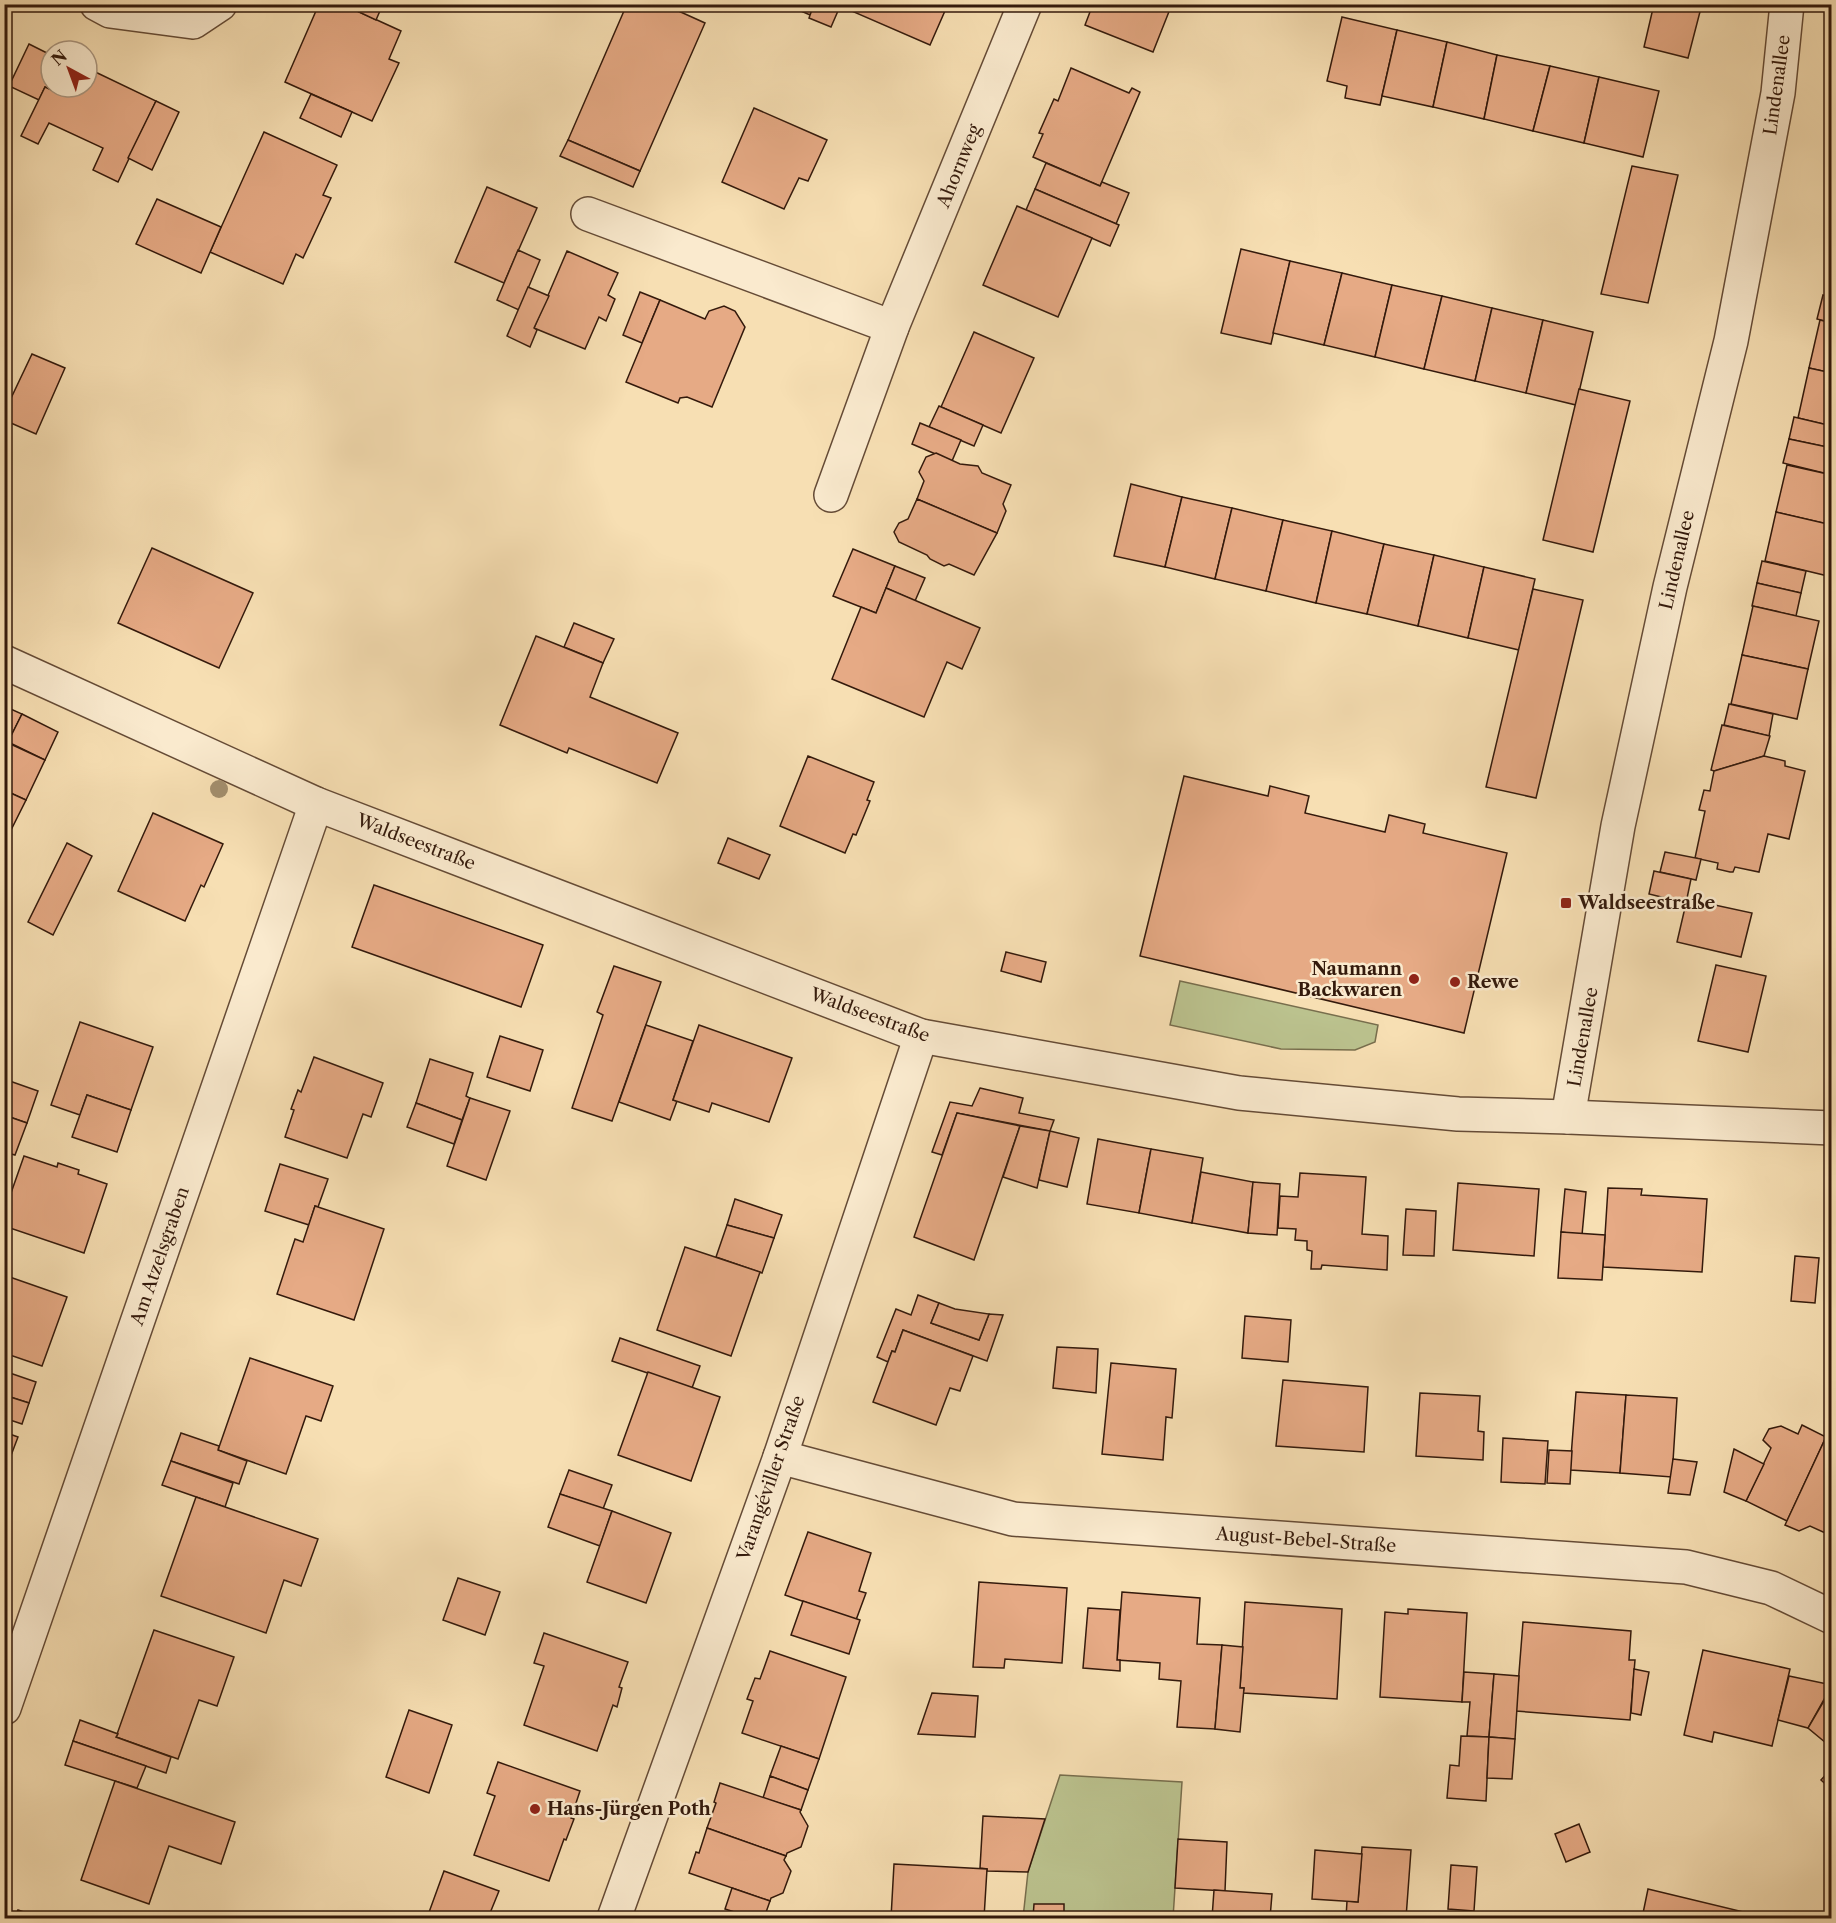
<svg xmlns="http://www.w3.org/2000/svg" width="1836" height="1923" viewBox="0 0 1836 1923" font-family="'Libre Caslon Text',serif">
<rect width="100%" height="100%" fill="#f7dfb3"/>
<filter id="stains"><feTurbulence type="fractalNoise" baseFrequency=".00333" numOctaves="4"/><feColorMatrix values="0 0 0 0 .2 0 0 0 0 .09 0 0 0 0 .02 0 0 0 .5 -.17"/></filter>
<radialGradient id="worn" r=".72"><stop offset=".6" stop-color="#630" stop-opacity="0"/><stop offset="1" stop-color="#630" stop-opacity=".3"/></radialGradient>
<g fill="#bbc28e" stroke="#786e4d" stroke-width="1.5">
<path d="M1180,981L1378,1025L1375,1042L1355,1050L1281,1049L1170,1025Z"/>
<path d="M1060,1775L1182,1782L1173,1918H1023L1028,1872Z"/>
</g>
<g fill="#e6aa85" stroke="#341a0c" stroke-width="1.5">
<path d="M319,4H342L401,31L389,59L399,63L372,121L285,82Z"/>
<path d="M342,4H383L376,20Z"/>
<path d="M627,4H663L705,23L640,171L568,140Z"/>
<path d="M785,4H814L810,15Z"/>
<path d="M814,4H841L831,27L809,18Z"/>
<path d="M841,4H948L930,45L840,6Z"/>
<path d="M1093,4H1172L1153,52L1085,25Z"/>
<path d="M1654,4H1702L1688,58L1644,47Z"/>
<path d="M1342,17L1397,30L1380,105L1345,98L1347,86L1327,81Z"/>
<path d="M1397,30L1447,42L1433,107L1382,96Z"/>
<path d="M1447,42L1497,55L1484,119L1433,107Z"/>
<path d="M29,44L51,55V87H61L58,93L45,87L39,100L9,86Z"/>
<path d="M1497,55L1550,66L1533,131L1484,119Z"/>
<path d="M1550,66L1599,77L1584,143L1533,131Z"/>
<path d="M87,68L156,101L118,182L93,170L103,148L49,123L38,144L21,136L45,87L58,93L61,87H87Z"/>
<path d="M1071,68L1129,93L1132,88L1140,92L1100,186L1033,157L1043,134L1039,133L1054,99L1058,101Z"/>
<path d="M1599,77L1659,91L1643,157L1584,143Z"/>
<path d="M311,94L352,112L341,137L300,118Z"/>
<path d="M156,101L179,112L152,170L128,158Z"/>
<path d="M754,108L827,140L808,181L799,178L784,209L722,182Z"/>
<path d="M264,132L337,165L323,195L331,198L303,258L296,254L283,284L210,252Z"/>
<path d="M568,140L640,171L633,187L560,156Z"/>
<path d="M1046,163L1100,186L1102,182L1129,193L1116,224L1035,189Z"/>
<path d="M1632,166L1678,175L1648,303L1601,294Z"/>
<path d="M487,187L537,208L504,283L455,262Z"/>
<path d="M1035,189L1119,225L1110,246L1026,210Z"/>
<path d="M157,199L221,227L201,273L136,244Z"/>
<path d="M1017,206L1092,238L1058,317L983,285Z"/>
<path d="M1241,249L1290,261L1271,344L1221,333Z"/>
<path d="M518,250L540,260L519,310L497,300Z"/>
<path d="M567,251L618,273L608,295L615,299L606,321L599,317L585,349L534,328Z"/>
<path d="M1832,253V274L1827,273Z"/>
<path d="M1290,261L1342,273L1324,345L1273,333Z"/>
<path d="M1342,273L1392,285L1375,357L1324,345Z"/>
<path d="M1830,273L1832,274V297L1825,295Z"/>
<path d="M1392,285L1442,296L1424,369L1375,357Z"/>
<path d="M528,287L549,296L534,328L537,330L530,347L507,336Z"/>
<path d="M640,292L660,300L642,343L623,335Z"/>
<path d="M1823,295L1832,297V323L1817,319Z"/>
<path d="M1442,296L1492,308L1475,381L1424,369Z"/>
<path d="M660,300L705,319L709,311L724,306L735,311L745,327L712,407L687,397L680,398L678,403L626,382Z"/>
<path d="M1492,308L1543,320L1526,393L1475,381Z"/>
<path d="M1543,320L1593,332L1576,405L1526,393Z"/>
<path d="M1820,320L1832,323V373L1809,368Z"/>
<path d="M974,332L1034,358L1001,433L941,407Z"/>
<path d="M32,354L65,368L36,434L4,420V413Z"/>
<path d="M1809,368L1832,373V426L1798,418Z"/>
<path d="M1579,389L1630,401L1593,552L1543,540Z"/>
<path d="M939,406L983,425L974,446L929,427Z"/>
<path d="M1794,417L1832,426V448L1789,439Z"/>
<path d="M920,423L961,440L952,461L912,444Z"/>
<path d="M1789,439L1832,448L1828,474L1783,463Z"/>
<path d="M936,453L960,464L978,466L982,473L1011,485L1003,504L1006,511L997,533L917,499L924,481L919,472L926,457Z"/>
<path d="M1787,465L1832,475V525L1776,512Z"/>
<path d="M1131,484L1182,497L1165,567L1114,556Z"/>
<path d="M1182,497L1232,508L1215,579L1165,567Z"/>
<path d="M917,499L997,533L974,575L949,564L944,566L930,559L927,555L899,542L894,532L899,523L908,519Z"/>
<path d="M1232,508L1283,520L1266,591L1215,579Z"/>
<path d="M1776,512L1832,525V562L1828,576L1765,561Z"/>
<path d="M1283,520L1332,531L1316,603L1266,591Z"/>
<path d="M1332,531L1384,544L1367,614L1316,603Z"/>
<path d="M1384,544L1434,555L1418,626L1367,614Z"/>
<path d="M152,548L253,593L219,668L118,623Z"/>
<path d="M853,549L895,566L876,613L833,596Z"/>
<path d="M1434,555L1484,567L1468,638L1418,626Z"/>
<path d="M1762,561L1806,571L1801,593L1757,583Z"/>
<path d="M895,566L925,578L915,601L886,588Z"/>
<path d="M1484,567L1535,579L1519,650L1468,638Z"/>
<path d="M1757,583L1801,593L1796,616L1752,606Z"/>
<path d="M886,588L980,628L962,669L947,662L924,717L832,679L861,607L876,613Z"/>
<path d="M1533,589L1583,600L1536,798L1486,787Z"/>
<path d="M1753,606L1819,621L1808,669L1742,655Z"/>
<path d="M574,623L614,639L603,663L564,647Z"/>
<path d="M536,636L603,663L590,697L678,733L657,783L569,748L567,753L500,725Z"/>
<path d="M1742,655L1808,669L1797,719L1731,704Z"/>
<path d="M1729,704L1773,714L1769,736L1724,725Z"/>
<path d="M4,706L22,714L8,742L4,741Z"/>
<path d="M22,714L58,732L45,760L8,742Z"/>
<path d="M1722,725L1770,736L1764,756L1714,771L1711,770Z"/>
<path d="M4,741L45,760L26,800L4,790Z"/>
<path d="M808,756L874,782L867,800L870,801L856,835L853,834L845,853L780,826Z"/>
<path d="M1764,756L1785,761V766L1805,771L1789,839L1768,834L1759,872L1735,867L1733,872H1730L1717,869L1718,863L1695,858L1705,811L1699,810L1704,790L1710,791L1714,771Z"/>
<path d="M1184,776L1268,796L1270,786L1309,796L1305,813L1385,832L1389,815L1425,824L1423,833L1507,853L1464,1033L1140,956Z"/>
<path d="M4,790L26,800L6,840H4Z"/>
<path d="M153,813L223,844L204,887L201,885L185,921L118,891Z"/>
<path d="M728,838L770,855L759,879L718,863Z"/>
<path d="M67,843L92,856L53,935L28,922Z"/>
<path d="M1665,852L1701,859L1696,880L1660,872Z"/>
<path d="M1654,871L1691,879L1686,903L1649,894Z"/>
<path d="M374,885L543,945L521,1007L352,947Z"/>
<path d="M1687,899L1752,913L1741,957L1677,942Z"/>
<path d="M1006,952L1046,962L1041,982L1001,971Z"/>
<path d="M1716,965L1766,976L1748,1052L1698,1041Z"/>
<path d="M614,966L661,982L612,1121L572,1108L603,1015L597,1012Z"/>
<path d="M80,1022L153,1047L131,1110L87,1095L80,1115L51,1105Z"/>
<path d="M646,1025L693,1041L673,1100L677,1101L670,1120L619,1102Z"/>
<path d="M699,1025L792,1058L769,1122L712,1103L709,1112L673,1100Z"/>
<path d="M500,1036L543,1050L530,1091L487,1077Z"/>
<path d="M314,1057L383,1083L371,1117L363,1114L347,1158L285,1137L294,1110L291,1109L298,1090L301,1092Z"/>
<path d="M430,1059L473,1073L466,1096L470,1098L462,1120L416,1103Z"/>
<path d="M4,1079L38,1091L27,1123L4,1115Z"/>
<path d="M980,1088L1023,1098L1019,1113L1054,1120L1050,1131L957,1113L942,1155L932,1152L950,1102L972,1106Z"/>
<path d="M87,1095L131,1110L117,1152L72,1137Z"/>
<path d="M470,1098L510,1111L486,1180L447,1166Z"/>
<path d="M416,1103L462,1120L454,1144L407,1127Z"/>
<path d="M957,1113L1020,1126L974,1260L914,1237Z"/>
<path d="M4,1115L27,1123L15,1155L4,1152Z"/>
<path d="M1020,1126L1050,1131L1037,1188L1003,1177Z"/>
<path d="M1050,1131L1079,1138L1067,1187L1039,1180Z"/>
<path d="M1098,1139L1151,1149L1139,1213L1087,1204Z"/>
<path d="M1151,1149L1203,1158L1192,1223L1139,1213Z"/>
<path d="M24,1156L57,1167L58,1163L79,1170L78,1174L107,1184L84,1253L4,1226V1213Z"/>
<path d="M280,1164L328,1179L318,1207L315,1206L309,1225L265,1211Z"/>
<path d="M1201,1172L1253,1182L1248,1233L1192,1223Z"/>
<path d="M1300,1173L1366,1177L1362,1234L1388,1236L1387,1270L1322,1265L1321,1269H1311L1312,1251L1307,1250V1241L1295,1240L1296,1229L1278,1228L1280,1196L1298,1197Z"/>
<path d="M1253,1182L1280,1184L1277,1235L1248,1233Z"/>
<path d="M1458,1183L1539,1189L1534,1256L1453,1250Z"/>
<path d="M1608,1188L1642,1189L1641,1195L1707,1199L1702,1272L1603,1267Z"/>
<path d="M1565,1189L1586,1192L1582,1235L1561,1232Z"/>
<path d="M735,1199L782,1215L774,1238L727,1225Z"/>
<path d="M315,1206L384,1229L354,1320L277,1294L295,1239L303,1242Z"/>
<path d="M1406,1209L1436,1211L1434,1256L1403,1255Z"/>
<path d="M727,1225L774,1238L762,1273L716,1257Z"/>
<path d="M1561,1232L1605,1235L1602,1280L1558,1278Z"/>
<path d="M685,1247L760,1272L731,1356L657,1330Z"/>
<path d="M1795,1256L1819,1258L1815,1303L1791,1301Z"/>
<path d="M4,1275L67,1297L42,1366L4,1353Z"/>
<path d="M918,1295L939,1303L931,1323L979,1340L989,1314L1003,1315L987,1361L903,1330L895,1352L892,1351L888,1362L877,1357L896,1309L911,1315Z"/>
<path d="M939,1303L955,1309L989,1314L979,1340L931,1323Z"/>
<path d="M1245,1316L1291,1320L1288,1362L1242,1358Z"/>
<path d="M903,1330L973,1356L960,1391L950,1388L936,1425L873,1402L892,1351L895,1352Z"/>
<path d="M620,1338L700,1366L692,1388L612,1361Z"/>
<path d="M1057,1347L1098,1349L1096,1393L1053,1388Z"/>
<path d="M250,1358L333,1386L321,1421L306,1416L286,1474L218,1450Z"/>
<path d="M1111,1363L1176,1369L1172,1418L1166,1417L1163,1460L1102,1454Z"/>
<path d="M4,1371L36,1382L29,1403L4,1395Z"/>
<path d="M648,1372L720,1397L691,1481L618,1455Z"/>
<path d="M1283,1380L1368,1387L1364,1452L1276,1446Z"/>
<path d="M1576,1392L1626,1395L1620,1473L1570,1470Z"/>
<path d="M1420,1393L1480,1396L1478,1431L1484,1432L1483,1460L1416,1456Z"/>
<path d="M4,1395L29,1403L22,1424L4,1418Z"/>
<path d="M1626,1395L1677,1398L1672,1477L1620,1473Z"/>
<path d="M1802,1425L1826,1437L1787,1521L1746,1501L1771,1448L1763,1440L1769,1429L1781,1426L1798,1434Z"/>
<path d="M4,1432L18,1437L4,1474Z"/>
<path d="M181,1433L219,1446L218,1450L247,1461L239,1484L171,1461Z"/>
<path d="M1826,1437L1832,1439V1536L1810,1526L1799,1531L1785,1525Z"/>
<path d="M1503,1438L1548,1441L1545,1484L1501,1482Z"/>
<path d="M1734,1449L1764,1464L1746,1501L1724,1492Z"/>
<path d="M1549,1450L1572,1451L1570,1484L1547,1483Z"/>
<path d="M1673,1459L1697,1462L1690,1495L1668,1493Z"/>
<path d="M171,1461L233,1483L225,1507L162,1485Z"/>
<path d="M569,1470L612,1485L603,1509L560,1494Z"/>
<path d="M560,1494L612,1511L600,1546L548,1527Z"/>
<path d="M196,1497L318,1539L301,1586L284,1580L266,1633L161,1596Z"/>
<path d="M612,1511L671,1533L646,1603L587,1582Z"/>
<path d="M808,1532L871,1553L859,1591L866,1593L856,1620L785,1595Z"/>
<path d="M458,1578L500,1592L485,1635L443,1620Z"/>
<path d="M979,1582L1067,1588L1062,1663L1005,1659L1004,1668L973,1667Z"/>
<path d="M1122,1592L1200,1598L1197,1644L1222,1645L1215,1729L1177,1727L1181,1681L1159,1679L1160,1663L1117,1660Z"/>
<path d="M803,1601L860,1620L849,1654L791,1635Z"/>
<path d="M1245,1602L1342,1609L1337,1699L1243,1693L1244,1688H1240Z"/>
<path d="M1088,1608L1120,1610L1117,1660H1120V1671L1083,1668Z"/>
<path d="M1408,1609L1467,1613L1462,1702L1380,1697L1385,1612L1408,1614Z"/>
<path d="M1523,1622L1631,1631L1629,1660H1635L1630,1720L1516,1711Z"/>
<path d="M154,1630L234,1657L217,1706L199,1700L178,1759L116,1737Z"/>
<path d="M544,1633L628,1662L619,1687L622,1688L617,1707L613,1705L597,1751L524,1725L544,1666L534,1663Z"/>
<path d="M1222,1645L1243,1647L1240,1688H1244L1240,1732L1215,1729Z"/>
<path d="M1703,1650L1790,1669L1772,1746L1714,1732L1712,1742L1684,1735Z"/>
<path d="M770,1651L846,1677L819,1759L742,1733L753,1701L747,1699L755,1678L760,1679Z"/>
<path d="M1634,1669L1649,1672L1641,1715L1631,1713Z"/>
<path d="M1464,1672L1494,1674L1489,1737L1467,1736L1470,1702H1462Z"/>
<path d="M1494,1674L1519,1676L1515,1739L1489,1737Z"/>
<path d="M1789,1676L1832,1685L1808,1728L1778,1720Z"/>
<path d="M1832,1687V1748L1808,1728Z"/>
<path d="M932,1693L978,1696L975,1737L918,1734Z"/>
<path d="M409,1710L452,1725L429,1793L386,1777Z"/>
<path d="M80,1720L118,1734L116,1737L171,1757L166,1773L73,1741Z"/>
<path d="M1461,1736L1489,1737L1486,1801L1447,1798L1450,1765L1459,1766Z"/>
<path d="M1489,1737L1515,1739L1512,1779L1487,1778Z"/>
<path d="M73,1741L146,1766L137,1788L65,1765Z"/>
<path d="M781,1746L819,1759L808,1790L770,1776Z"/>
<path d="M498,1762L580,1791L571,1818L574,1819L566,1840L564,1839L549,1881L474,1855L495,1796L487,1793Z"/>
<path d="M1832,1768V1790L1821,1780Z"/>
<path d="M770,1776L808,1790L801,1810L763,1798Z"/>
<path d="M115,1781L235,1822L221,1864L169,1846L149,1904L81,1880Z"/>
<path d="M720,1783L801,1810L800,1812L808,1826L801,1847L787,1853L786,1856L707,1828L716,1803L714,1802Z"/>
<path d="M983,1816L1045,1819L1028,1872L987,1871V1869L980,1868Z"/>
<path d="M1579,1824L1590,1852L1566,1862L1555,1834Z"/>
<path d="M707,1828L786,1856L784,1860L791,1871L783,1893L771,1898L770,1901L689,1873L696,1852L699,1853Z"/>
<path d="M1178,1839L1227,1842L1225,1891L1175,1888Z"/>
<path d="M1362,1847L1411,1850L1406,1918H1346L1347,1901L1358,1902Z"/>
<path d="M1315,1850L1362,1854L1358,1902L1312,1899Z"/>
<path d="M894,1864L987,1869L984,1918H891Z"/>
<path d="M1451,1865L1477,1867L1474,1911L1448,1909Z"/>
<path d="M444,1871L499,1891L488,1918H436L428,1915Z"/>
<path d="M732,1888L770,1901L764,1918H753L725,1909Z"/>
<path d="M1648,1889L1756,1915L1755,1918H1642Z"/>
<path d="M1214,1890L1272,1894L1270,1918H1212Z"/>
<path d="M1034,1904H1064V1918H1033Z"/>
<path d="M18,1910L42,1918H14Z"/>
</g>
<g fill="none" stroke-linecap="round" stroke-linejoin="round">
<defs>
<g id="street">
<path d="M97,4L110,11L193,22L220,4"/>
<path d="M588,214L892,327"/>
<path d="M831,495L892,327L1025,4"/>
<path d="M4,662L316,804L921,1036L1239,1093L1458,1114L1568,1117L1832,1128"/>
<path d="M1568,1117L1618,826L1670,587L1731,341L1778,93L1787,4"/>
<path d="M780,1457L1013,1519L1686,1567L1771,1588L1832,1617"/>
<path d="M4,1708L316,804"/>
<path d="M614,1918L780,1457L921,1036"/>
</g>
</defs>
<use href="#street" stroke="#654b36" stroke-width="36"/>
<use href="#street" stroke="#faeace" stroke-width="33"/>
</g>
<circle fill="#a28e6d" cx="219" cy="789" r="9"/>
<g fill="#8f2418" stroke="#faeace" stroke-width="2">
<rect x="1560" y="897" width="12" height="12" rx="3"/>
<circle cx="1414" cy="979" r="6"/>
<circle cx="1455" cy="982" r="6"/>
<circle cx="535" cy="1809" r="6"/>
</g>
<g text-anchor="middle" stroke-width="5" stroke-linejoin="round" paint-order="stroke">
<g font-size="18" fill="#341a0c" stroke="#faeace">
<text transform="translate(1777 85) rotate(-82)" y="6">Lindenallee</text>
<text transform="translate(959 166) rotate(-68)" y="6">Ahornweg</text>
<text transform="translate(1677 560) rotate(-77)" y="6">Lindenallee</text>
<text transform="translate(416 842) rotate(21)" y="6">Waldseestraße</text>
<text transform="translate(870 1015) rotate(20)" y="6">Waldseestraße</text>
<text transform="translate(1583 1037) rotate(-80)" y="6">Lindenallee</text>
<text transform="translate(160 1256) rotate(-71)" y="6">Am Atzelsgraben</text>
<text transform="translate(771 1478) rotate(-71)" y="6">Varangéviller Straße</text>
<text transform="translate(1306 1540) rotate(4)" y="6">August-Bebel-Straße</text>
</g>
<g font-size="18" font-weight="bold" fill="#341a0c" stroke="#faeace" text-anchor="start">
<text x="1578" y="909">Waldseestraße</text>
<text x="1402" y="975" text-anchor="end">Naumann<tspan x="1402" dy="21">Backwaren</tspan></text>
<text x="1467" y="988">Rewe</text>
<text x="547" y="1815">Hans-Jürgen Poth</text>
</g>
</g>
<rect width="1836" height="1923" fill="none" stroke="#f7dfb3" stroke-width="24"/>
<rect x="6" y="6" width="1824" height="1911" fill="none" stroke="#341a0c" stroke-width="3"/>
<rect x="12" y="12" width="1812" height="1899" fill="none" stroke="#341a0c" stroke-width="1.5"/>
<g transform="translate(69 69) rotate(319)"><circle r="28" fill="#faeace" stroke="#ab9780" stroke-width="1.5"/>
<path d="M0-4.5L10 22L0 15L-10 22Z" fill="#8f2418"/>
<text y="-9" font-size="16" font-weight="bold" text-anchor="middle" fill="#341a0c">N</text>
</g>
<rect width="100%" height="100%" filter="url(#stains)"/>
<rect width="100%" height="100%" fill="url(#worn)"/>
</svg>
